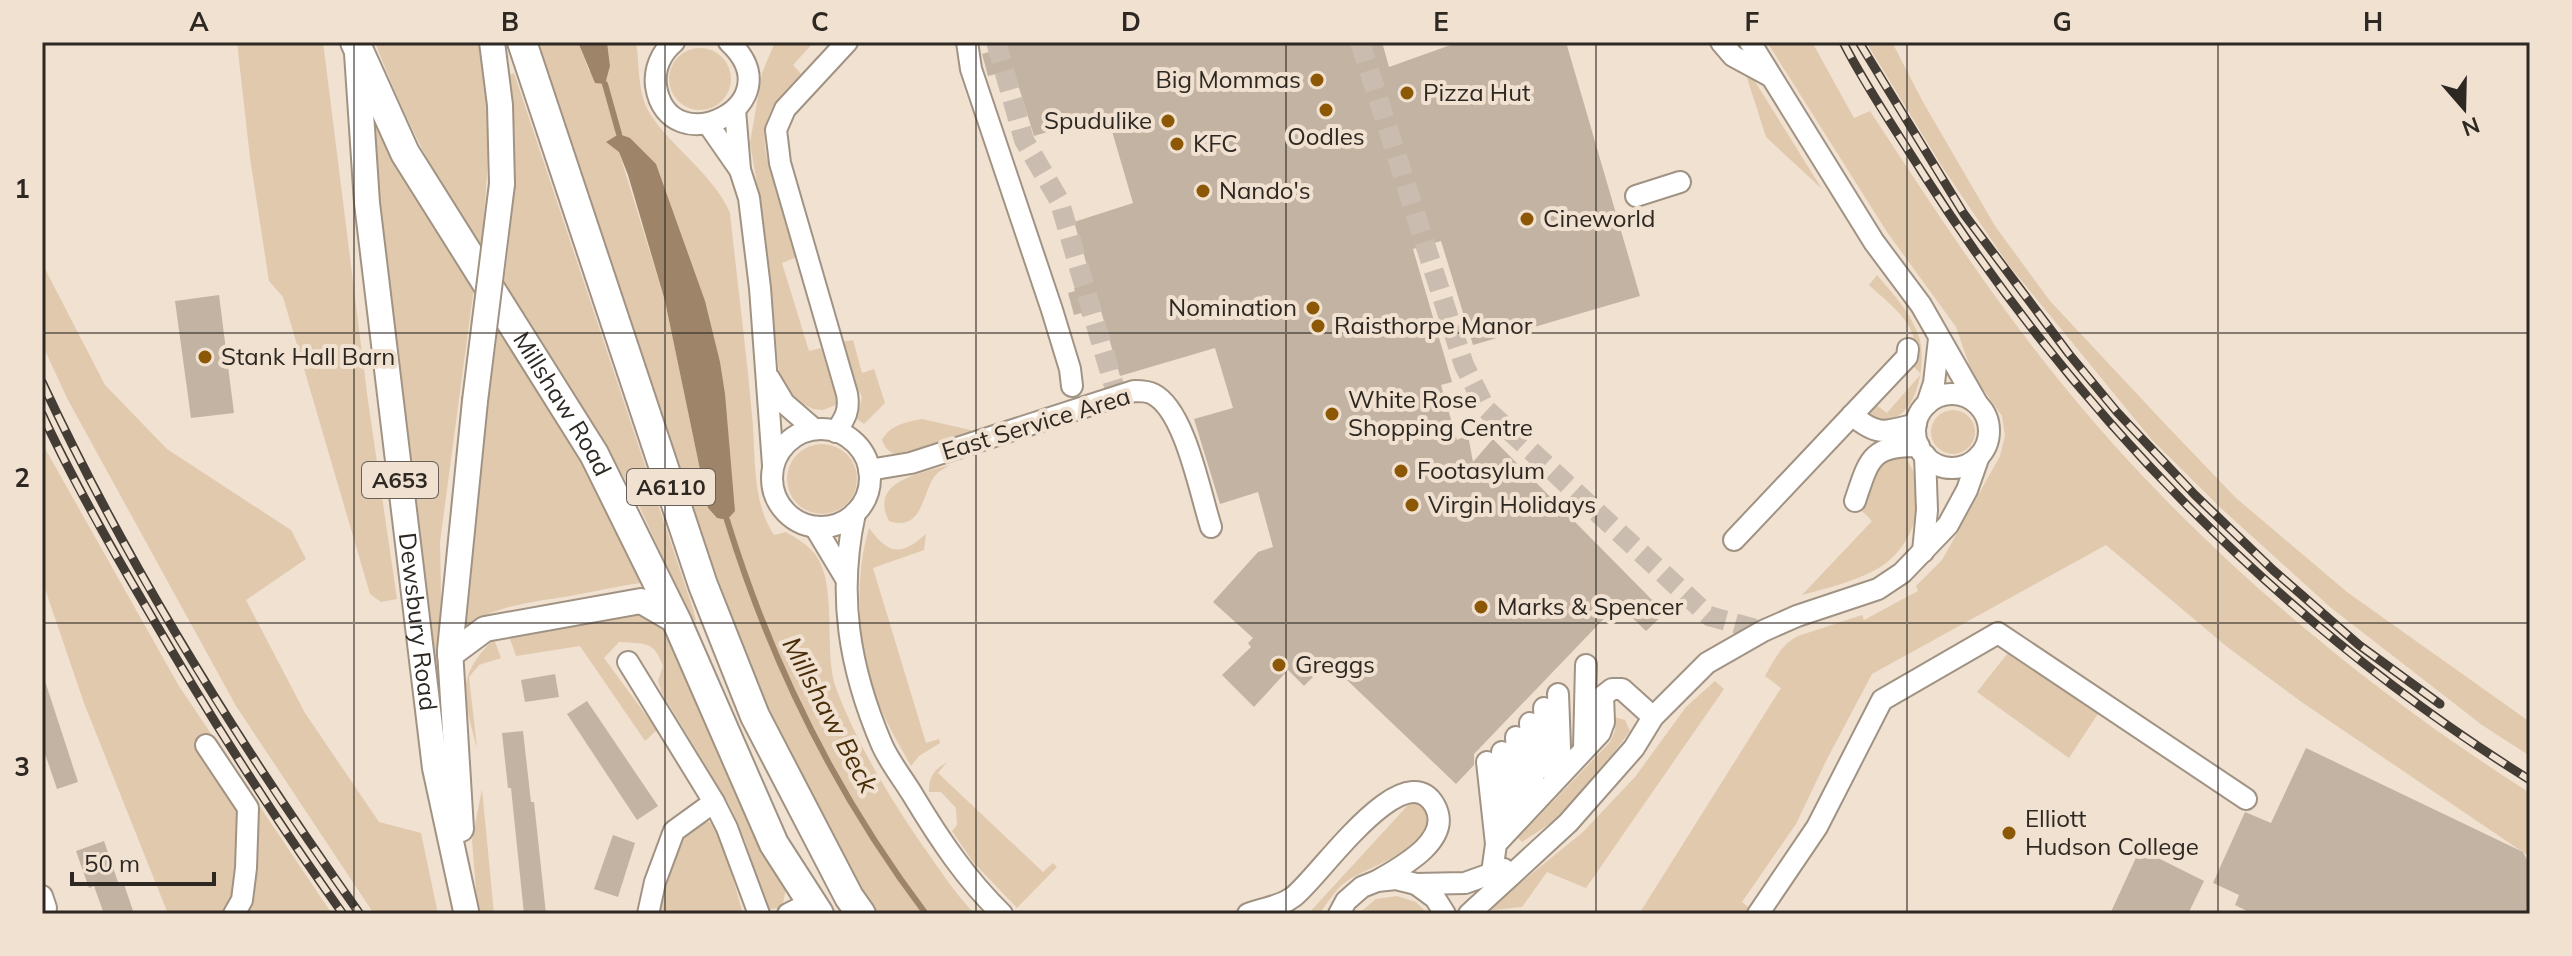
<svg xmlns="http://www.w3.org/2000/svg" width="2572" height="956" viewBox="0 0 2572 956" font-family="Mulish,sans-serif">
<rect width="100%" height="100%" fill="#f1e1d1"/>
<g fill="#e1c9ae" fill-rule="evenodd">
<path d="M237,42H323L368,401L397,599L381,602L370,594L283,297L269,281L250,158Z"/>
<path d="M375,42H484C492,111 488,179 481,247C436,183 403,115 375,42Z"/>
<path d="M535,42H578L589,71L610,66L607,42H636C639,60 638,81 643,98C653,135 712,169 730,213C737,280 746,348 752,415C756,454 751,501 774,535L786,532C796,538 807,544 815,554C839,586 822,653 837,691C860,750 894,805 930,856C944,876 958,897 975,914H871L784,753L693,513L610,256ZM619,152L720,362L727,520L717,518L708,508L665,301Z"/>
<path d="M775,42H814L793,65L801,74C775,102 760,114 766,155L797,257L782,263L809,351L821,348L838,404L823,410L813,409L799,402L786,388L779,373L764,224L750,143L762,73Z"/>
<path d="M1767,42H1812L1854,118L1870,111C1929,201 1987,290 2054,374C2185,538 2354,681 2530,793V857L2303,703L2226,646L2106,545L1872,674L1826,761L1796,824L1742,902L1751,909L1747,914H1639L1781,688L1765,676C1774,660 1781,645 1798,636L1862,615L1864,620L1918,591L1916,586L1942,560L2000,456L2005,436L2002,416L1972,373L1956,327L1887,232Z"/>
<path d="M1866,42H1892L1923,102L1995,226L2050,301L2167,426L2236,498L2347,592L2530,722V756L2482,725L2330,607L2223,510L2152,440L2007,263L1941,165Z"/>
<circle cx="700" cy="79" r="31"/>
<path d="M1741,59L1822,189L1766,137Z"/>
<path d="M514,73L693,609L696,620L693,621L687,611L637,501L607,447L504,283C513,214 519,145 510,75Z"/>
<path d="M375,116L474,287L440,542L443,713H440L375,200Z"/>
<path d="M42,263L105,385L167,449L291,530L306,559L246,600L305,713L379,822L421,833L438,914H374L236,706L68,400L42,344Z"/>
<path d="M1877,275C1894,295 1911,313 1919,337C1929,368 1912,441 1867,413L1875,404L1887,413L1921,374L1910,363C1928,330 1890,305 1869,285Z"/>
<path d="M499,323L551,400L649,582C622,585 597,591 570,596C534,602 494,605 464,628L467,556Z"/>
<path d="M853,340L862,373L874,369L885,403L864,424L857,419L862,397L851,376L841,342Z"/>
<circle cx="1953" cy="432" r="22"/>
<path d="M922,419L975,431L905,454C892,455 887,452 882,440C890,425 906,422 922,419Z"/>
<path d="M42,443L179,686L332,914H168L84,703L42,580Z"/>
<circle cx="822" cy="479" r="35"/>
<path d="M1893,454L1905,457C1931,492 1916,547 1877,569C1854,582 1827,588 1802,595L1872,521L1861,510C1876,491 1866,486 1873,472C1877,465 1887,459 1893,454Z"/>
<path d="M950,465C945,468 937,472 934,477C922,495 922,532 889,521C868,480 923,473 950,465Z"/>
<path d="M869,528C889,555 901,556 926,534L924,550L873,568L926,743L939,739L940,743L919,756L911,766C896,739 879,711 871,682C857,635 855,575 869,528Z"/>
<path d="M638,612L659,621L670,635L738,796L787,884L782,908L769,909L764,902L746,843L730,806L662,693L658,681L663,666C654,640 644,644 619,642L604,658L657,730L645,741L580,646L516,656L509,636Z"/>
<path d="M494,639L501,658L479,665L469,677L477,748C465,698 453,679 494,639Z"/>
<path d="M2011,649L2101,709L2069,758L1977,692Z"/>
<path d="M1715,681L1724,689L1586,888L1547,872L1522,907L1492,910L1491,907L1583,832L1635,777L1686,707Z"/>
<path d="M1615,717L1625,720L1630,731L1600,771L1557,819L1522,842L1518,838L1610,742L1615,731Z"/>
<path d="M947,762L938,773L1043,872L1053,863L1057,867L1017,908L973,862L952,831L957,825L956,808L941,792H929C929,776 934,770 947,762Z"/>
<path d="M482,789L494,914H478L472,841Z"/>
<path d="M1416,803C1424,805 1427,807 1428,815C1435,847 1367,867 1347,881C1335,889 1328,903 1319,914H1308L1409,804Z"/>
<path d="M706,821L718,825L743,914H661L657,904L685,831Z"/>
<path d="M1397,896L1416,902L1428,914H1358L1376,899Z"/>
</g>
<g fill="#9e8468">
<path d="M578,42H607L610,66L605,84L595,83Z"/>
<path d="M619,134L630,138L656,164L705,301L720,362L725,394L735,511L727,520L717,518L708,508L665,301L628,175L619,152L606,142Z"/>
</g>
<g fill="none" stroke-linecap="round" stroke-linejoin="round">
<g stroke="#9e8468" stroke-width="6">
<path d="M605,84L619,134"/>
<path d="M727,520C771,663 836,795 926,914"/>
</g>
</g>
<g fill="#c2b3a3">
<path d="M1006,42H1382L1389,67L1459,42H1566L1640,296L1473,345L1441,241L1413,249L1452,382L1441,385L1457,440L1468,435L1473,462L1493,439L1665,613L1646,631L1618,604L1474,754V765L1456,784L1328,662L1304,686L1288,670L1254,707L1222,675L1251,647L1248,643L1253,638L1213,602L1258,552L1273,547L1258,492L1220,504L1194,419L1233,408L1215,348L1120,376L1101,311L1083,317L1081,313L1074,315L1068,293L1075,291L1074,288L1092,282L1074,222L1133,203L1107,114L1034,136L1015,75L997,80L996,74L988,76L982,54L989,52L988,48Z"/>
<path d="M219,295L234,413L191,418L175,301Z"/>
<path d="M555,674L559,697L525,702L521,680Z"/>
<path d="M45,681L78,782L57,789L42,745V682Z"/>
<path d="M587,701L658,806L637,820L567,714Z"/>
<path d="M523,731L531,802H534L546,914H524L511,788H508L502,733Z"/>
<path d="M2306,748L2523,852L2530,866V904L2526,914H2253L2235,905L2239,895L2213,883L2245,812L2271,823Z"/>
<path d="M613,835L635,843L618,897L594,889Z"/>
<path d="M104,841L119,885L124,884L134,914H104L94,886L89,888L76,851Z"/>
<path d="M2140,849L2204,881L2188,914H2110Z"/>
</g>
<g fill="none" stroke-linecap="round" stroke-linejoin="round">
<g stroke="#cabcae" stroke-width="20" stroke-dasharray="20 10" stroke-linecap="butt">
<path d="M996,42L1024,140L1059,200L1117,396"/>
<path d="M1360,42L1464,365L1486,409L1709,616L1763,631"/>
</g>
<defs>
<g id="minor">
<path d="M674,42C661,53 654,69 656,86C668,166 797,105 729,42"/>
<path d="M967,42L971,69L1052,310L1070,369L1072,386"/>
<path d="M1721,42L1733,56L1768,75"/>
<path d="M1750,42L1874,242L1921,305L1977,403"/>
<path d="M735,110L740,170L749,198L760,288L773,465"/>
<path d="M708,124L740,170"/>
<path d="M1636,196L1680,182"/>
<path d="M769,378L784,403L814,429"/>
<circle cx="1952" cy="431" r="37"/>
<path d="M1927,404L1934,383L1939,339"/>
<path d="M1852,415C1878,437 1885,432 1916,424"/>
<circle cx="821" cy="478" r="49"/>
<path d="M836,432C845,418 850,411 847,394L780,163L776,130L785,109L847,42"/>
<path d="M869,470L911,463L1134,391C1139,391 1148,391 1153,394C1185,410 1200,493 1211,527"/>
<path d="M1855,501C1869,460 1870,445 1919,446"/>
<path d="M855,513C837,595 849,668 882,745C890,763 904,780 914,797C940,840 966,879 1002,914"/>
<path d="M815,527L845,577"/>
<path d="M1734,540L1907,357L1908,349"/>
<path d="M1923,552L1927,510L1925,455"/>
<path d="M628,662L714,802L727,828L759,914"/>
<path d="M1558,694L1561,774"/>
<path d="M1544,708L1547,768"/>
<path d="M1530,723L1535,802"/>
<path d="M1516,737L1520,817"/>
<path d="M206,745L248,808L246,868L242,900L234,914"/>
<path d="M1584,749L1586,665"/>
<path d="M1502,752L1506,820"/>
<path d="M1487,762L1496,844"/>
<path d="M1492,873L1496,844L1600,733L1604,722L1603,696L1612,689H1622L1653,717"/>
<path d="M1416,884L1435,898L1445,914"/>
<path d="M42,896L46,908L45,914"/>
<path d="M648,914L655,882L674,831L714,802"/>
<path d="M788,914L812,902"/>
<path d="M1248,914C1263,908 1280,907 1293,897C1318,879 1404,750 1435,806C1453,840 1401,867 1377,881"/>
<path d="M1339,914L1346,901L1362,887L1377,881L1396,879L1416,884L1465,883L1504,869"/>
<path d="M1469,914L1568,823L1634,748L1653,717L1707,663L1763,631L1797,616L1878,589L1902,573L1948,525L1967,490L1979,456"/>
<path d="M1758,914L1817,827L1882,700L1998,633L2246,799"/>
</g>
<g id="major">
<path d="M492,42L500,105L502,184"/>
<path id="s1" d="M357,53L367,203L435,768L466,911"/>
<path d="M450,655L485,629L641,601L677,622"/>
<path d="M461,829L450,650L475,401"/>
</g>
<g id="highway">
<path id="s2" d="M355,42L405,153L594,454L677,622L774,844L819,914"/>
<path d="M522,42L703,585L755,716L849,897L861,914"/>
</g>
</defs>
<use href="#minor" stroke="#a19383" stroke-width="24"/>
<use href="#major" stroke="#a19383" stroke-width="28"/>
<use href="#highway" stroke="#a19383" stroke-width="32"/>
<use href="#minor" stroke="#fff" stroke-width="20"/>
<use href="#major" stroke="#fff" stroke-width="24"/>
<use href="#highway" stroke="#fff" stroke-width="28"/>
<defs>
<g id="rail">
<path d="M1843,42C1866,87 1895,129 1922,172C2078,417 2283,626 2530,780"/>
<path d="M1859,42L1964,214L2069,354L2117,412L2195,495L2273,570L2359,645L2440,704"/>
<path d="M42,382C129,569 241,747 360,914"/>
<path d="M42,414C73,481 109,544 146,607C207,712 272,815 343,914"/>
</g>
</defs>
<use href="#rail" stroke="#443d36" stroke-width="9"/>
<use href="#rail" stroke="#f1e1d1" stroke-width="6" stroke-dasharray="18" stroke-linecap="butt"/>
<defs>
<path id="major-bridge" d="M475,401L502,184"/>
</defs>
<use href="#major-bridge" stroke="#a19383" stroke-width="28" stroke-linecap="butt"/>
<use href="#major-bridge" stroke="#fff" stroke-width="24"/>
</g>
<path fill="none" stroke="#2e2822" stroke-width="2" stroke-opacity="0.55" d="M354,42V914M665,42V914M976,42V914M1286,42V914M1596,42V914M1907,42V914M2218,42V914M42,333H2530M42,623H2530"/>
<g fill="#8c5806" stroke="#f1e1d1" stroke-width="3">
<circle cx="1317" cy="80" r="8"/>
<circle cx="1407" cy="93" r="8"/>
<circle cx="1326" cy="110" r="8"/>
<circle cx="1168" cy="121" r="8"/>
<circle cx="1177" cy="144" r="8"/>
<circle cx="1203" cy="191" r="8"/>
<circle cx="1527" cy="219" r="8"/>
<circle cx="1313" cy="308" r="8"/>
<circle cx="1318" cy="326" r="8"/>
<circle cx="205" cy="357" r="8"/>
<circle cx="1332" cy="414" r="8"/>
<circle cx="1401" cy="471" r="8"/>
<circle cx="1412" cy="505" r="8"/>
<circle cx="1481" cy="607" r="8"/>
<circle cx="1279" cy="665" r="8"/>
<circle cx="2009" cy="833" r="8"/>
</g>
<g text-anchor="middle" stroke-width="8" stroke-linejoin="round" paint-order="stroke">
<g fill="#f1e1d1" stroke="#686056" stroke-width="2">
<rect x="362" y="462" width="76" height="36" rx="6"/>
<rect x="627" y="469" width="88" height="36" rx="6"/>
</g>
<g font-size="22" font-weight="bold" fill="#2e2822">
<text x="400" y="488">A653</text>
<text x="671" y="495">A6110</text>
</g>
<g font-size="24" fill="#2e2822" stroke="#f1e1d1" text-anchor="start">
<text x="1301" y="88" text-anchor="end">Big Mommas</text>
<text x="1423" y="101">Pizza Hut</text>
<text x="1152" y="129" text-anchor="end">Spudulike</text>
<text x="1326" y="145" text-anchor="middle">Oodles</text>
<text x="1193" y="152">KFC</text>
<text x="1219" y="199">Nando's</text>
<text x="1543" y="227">Cineworld</text>
<text x="1297" y="316" text-anchor="end">Nomination</text>
<text x="1334" y="334">Raisthorpe Manor</text>
<text x="221" y="365">Stank Hall Barn</text>
<text x="1348" y="408">White Rose<tspan x="1348" dy="28">Shopping Centre</tspan></text>
<text x="1417" y="479">Footasylum</text>
<text x="1428" y="513">Virgin Holidays</text>
<text x="1497" y="615">Marks &amp; Spencer</text>
<text x="1295" y="673">Greggs</text>
<text x="2025" y="827">Elliott<tspan x="2025" dy="28">Hudson College</tspan></text>
</g>
<g font-size="24" fill="#2e2822" stroke="#f1e1d1">
<text dy="8" stroke="none"><textPath href="#s2" startOffset="418">Millshaw Road</textPath></text>
<text transform="translate(1036 424) rotate(-17)" y="8">East Service Area</text>
<text dy="8" stroke="none"><textPath href="#s1" startOffset="572">Dewsbury Road</textPath></text>
</g>
<g font-size="26" font-style="italic" fill="#492d07" stroke="#f1e1d1">
<text transform="translate(830 715) rotate(62)" y="9">Millshaw Beck</text>
</g>
</g>
<rect width="2572" height="956" fill="none" stroke="#f1e1d1" stroke-width="88"/>
<g transform="translate(2464 108) rotate(160)" stroke="#f1e1d1" stroke-width="6" paint-order="stroke">
<path d="M0-6L14 30L0 20L-14 30Z" fill="#2e2822"/>
<text y="-12" font-size="22" font-weight="bold" text-anchor="middle" fill="#2e2822">N</text>
</g>
<path d="M72 872v12h142v-12" fill="none" stroke="#2e2822" stroke-width="4"/>
<text x="84" y="872" font-size="24" fill="#2e2822" stroke="#f1e1d1" stroke-width="6" paint-order="stroke">50 m</text>
<rect x="44" y="44" width="2484" height="868" fill="none" stroke="#2e2822" stroke-width="3"/>
<g font-size="26" text-anchor="middle" font-weight="bold" fill="#2e2822">
<text x="199" y="31">A</text>
<text x="510" y="31">B</text>
<text x="820" y="31">C</text>
<text x="1131" y="31">D</text>
<text x="1441" y="31">E</text>
<text x="1752" y="31">F</text>
<text x="2062" y="31">G</text>
<text x="2373" y="31">H</text>
<text x="22" y="198">1</text>
<text x="22" y="487">2</text>
<text x="22" y="776">3</text>
</g>
</svg>
